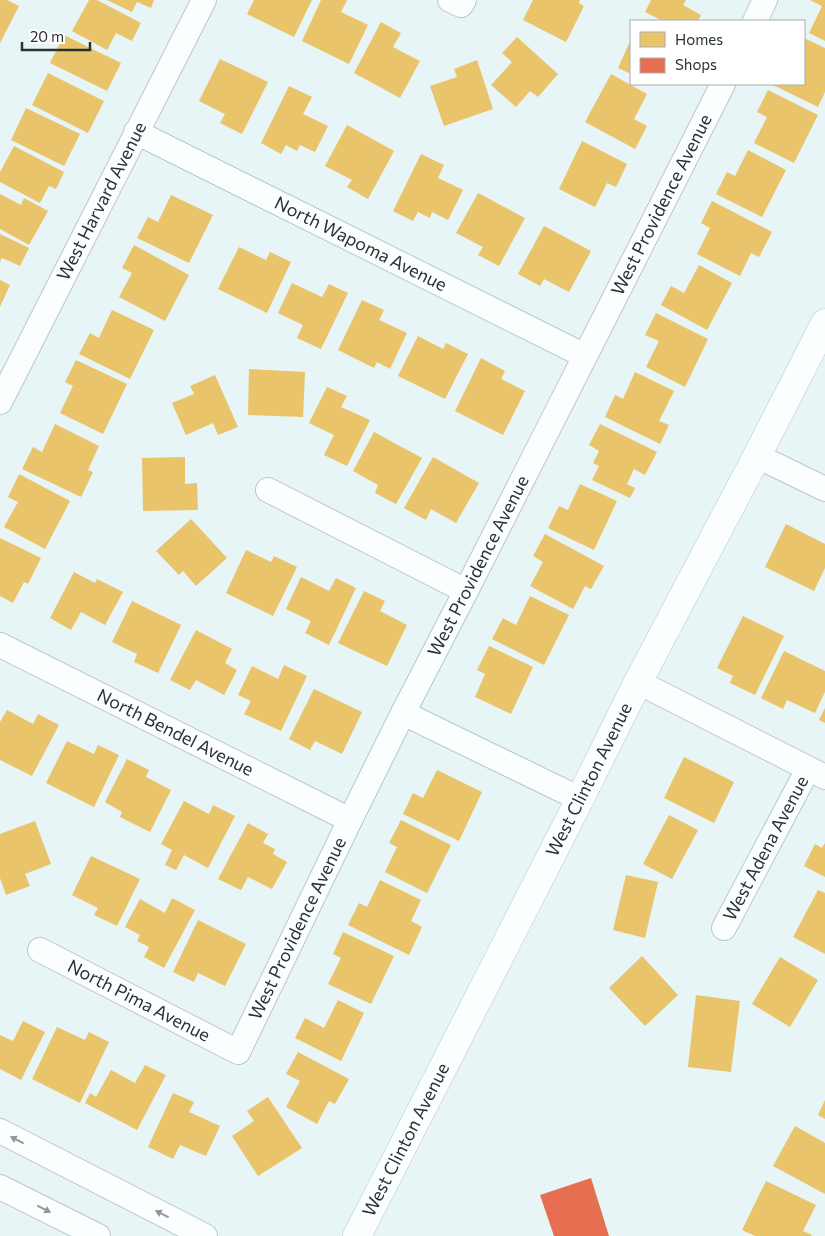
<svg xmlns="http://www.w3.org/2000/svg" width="825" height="1236" viewBox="0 0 825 1236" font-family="Commissioner,sans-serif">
<rect width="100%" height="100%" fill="#e7f5f6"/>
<g fill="#e9c46a">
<path d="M0,0H7L19,6L0,43Z"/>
<path d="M89,0H97L141,23L132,41L116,33L107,50L72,31Z"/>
<path d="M107,0H154L151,8L137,2L132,12Z"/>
<path d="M254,0H312L294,37L247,14Z"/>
<path d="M321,0H347L341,12L368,25L349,64L302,41Z"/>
<path d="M533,0H580L579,3L584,6L566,42L523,20Z"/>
<path d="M651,0H686L683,5L701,15L698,21H663L645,12Z"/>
<path d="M810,0H825V41L809,33L822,6Z"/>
<path d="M381,22L401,33L393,47L420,61L400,98L354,73Z"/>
<path d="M64,35L121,63L107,91L50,63Z"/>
<path d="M517,37L558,74L538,97L530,91L516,107L491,85L512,62L502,53Z"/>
<path d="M804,38L825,48V92L818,107L771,84H804Z"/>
<path d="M631,39V74L618,68Z"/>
<path d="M220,59L268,82L242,134L220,123L225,114L199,101Z"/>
<path d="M477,60L493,109L444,126L430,86L457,77L454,69Z"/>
<path d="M48,73L104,101L88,133L32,105Z"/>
<path d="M611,74L647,94L634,119L647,126L635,149L585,122Z"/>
<path d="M289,86L312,97L303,114L328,126L315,152L300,145L297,151L286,145L281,154L261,143Z"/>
<path d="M768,90L818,115L794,163L754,143L767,117L757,112Z"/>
<path d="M26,108L80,134L64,166L11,140Z"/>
<path d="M347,125L394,151L368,199L347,187L352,180L325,166Z"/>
<path d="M582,141L627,164L616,187L607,183L595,207L559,189Z"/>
<path d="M14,146L64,172L56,189L49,186L40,203L0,182V172Z"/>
<path d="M748,150L786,170L762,217L716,194L727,172L735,176Z"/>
<path d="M421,154L444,165L438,178L463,190L448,220L432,212L430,218L418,212L413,221L393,211Z"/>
<path d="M478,193L525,218L499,266L478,255L483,247L456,233Z"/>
<path d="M0,194L21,205L24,198L48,211L29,245L0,229Z"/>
<path d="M171,195L213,215L189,263L137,238L148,217L158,222Z"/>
<path d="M712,201L772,232L759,257L751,253L740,276L697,254L710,228L701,223Z"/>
<path d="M544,226L591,251L569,292L544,279L540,286L518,274Z"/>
<path d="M0,234L29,248L20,266L2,258L0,262Z"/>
<path d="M134,245L189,275L165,321L119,297L132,273L122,268Z"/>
<path d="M239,247L266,260L270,252L291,262L267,313L218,289Z"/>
<path d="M699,265L732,283L707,330L661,305L671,286L684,293Z"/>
<path d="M0,280L10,285L0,307Z"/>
<path d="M292,283L322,297L329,284L348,293L321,349L297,338L303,325L278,313Z"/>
<path d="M362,300L384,310L379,320L407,333L390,369L377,362L374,368L338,350Z"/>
<path d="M112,310L154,330L130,379L79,354L90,333L99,338Z"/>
<path d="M656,313L708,339L685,387L646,367L659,341L645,335Z"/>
<path d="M418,336L443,349L446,343L468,354L445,399L398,376Z"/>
<path d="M481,358L505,371L501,379L525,391L503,435L455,411Z"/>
<path d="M76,360L127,384L103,434L60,413L73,386L65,382Z"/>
<path d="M249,369L305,372L303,417L248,415Z"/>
<path d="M635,372L674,391L659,421L669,425L660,444L605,417L615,395L623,399Z"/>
<path d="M215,375L238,427L218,435L213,423L186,435L172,403L194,394L190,386Z"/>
<path d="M327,387L347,396L341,407L370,420L347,466L324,455L334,435L309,423Z"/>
<path d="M55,424L99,446L88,470L93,472L81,497L22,469L33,447L42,452Z"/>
<path d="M600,424L657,452L645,475L634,469L627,484L635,488L630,498L592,480L599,466L593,463L599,451L589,445Z"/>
<path d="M374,432L422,458L396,504L375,493L378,485L353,471Z"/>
<path d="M185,457V484L197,483L198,510L143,511L142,458Z"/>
<path d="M433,457L479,483L456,523L431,509L426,520L404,508Z"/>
<path d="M19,474L70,501L45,549L4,527L18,502L8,497Z"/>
<path d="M580,484L617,501L594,550L548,528L559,506L568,510Z"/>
<path d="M191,519L227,558L196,586L183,571L179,575L156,551Z"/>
<path d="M786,524L825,544V568L814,591L765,567Z"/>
<path d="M545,534L604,566L591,589L585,586L573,609L530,586L543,562L533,556Z"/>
<path d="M0,538L41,558L28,584L24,582L13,603L0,596Z"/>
<path d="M246,550L271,562L274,556L297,567L273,616L226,593Z"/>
<path d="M74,572L95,583L97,579L123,592L105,625L81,612L71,630L50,618Z"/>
<path d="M301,577L329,591L336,578L356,588L329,645L305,633L311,621L286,609Z"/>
<path d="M364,591L385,601L380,611L407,625L387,666L338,643Z"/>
<path d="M530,596L569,615L544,665L492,639L503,618L516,625Z"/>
<path d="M132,601L181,625L158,673L134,662L137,654L112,642Z"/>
<path d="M743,616L784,636L755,695L730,683L733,676L717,668Z"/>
<path d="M196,630L232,649L225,663L237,670L224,695L196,680L190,690L170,680Z"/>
<path d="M489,646L533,667L511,714L475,697L485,674L477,670Z"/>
<path d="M784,651L825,671V692L815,713L787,700L783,709L761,698Z"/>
<path d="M284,665L307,676L281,731L244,714L251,701L238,695L252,666L278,679Z"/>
<path d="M314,689L362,712L342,754L315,741L310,750L289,739Z"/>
<path d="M825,708V723L819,720Z"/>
<path d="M7,710L33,724L38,714L59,725L32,776L0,760V722Z"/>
<path d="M67,741L94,754L98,745L119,755L94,807L46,783Z"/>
<path d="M684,757L734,782L714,823L664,798Z"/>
<path d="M127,759L149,770L146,777L171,790L150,832L120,817L122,812L105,802Z"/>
<path d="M437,770L482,792L459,841L403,814L413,793L423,798Z"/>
<path d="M184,801L209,814L213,805L235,816L208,868L184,855L176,870L165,865L172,850L161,844Z"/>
<path d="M669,815L698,830L672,879L643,864Z"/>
<path d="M401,820L451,845L427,893L385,872L397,847L389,843Z"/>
<path d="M35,821L51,864L25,874L30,886L6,895L0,878V834Z"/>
<path d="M248,823L268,834L263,843L275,849L273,854L287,862L272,889L248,877L241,890L218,879Z"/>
<path d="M825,843V877L804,866L815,844L822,848Z"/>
<path d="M91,856L140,879L117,926L94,915L98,908L72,895Z"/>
<path d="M626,875L658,882L645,938L613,930Z"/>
<path d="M380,880L421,900L411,921L422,927L409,955L348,925L359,903L367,907Z"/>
<path d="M818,890L825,893V954L793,937Z"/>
<path d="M172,898L195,910L164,968L144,957L149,947L137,941L140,935L125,927L140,899L165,913Z"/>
<path d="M198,920L246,944L225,986L198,973L194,982L173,972Z"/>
<path d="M343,932L394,956L371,1004L328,984L341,958L333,954Z"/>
<path d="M642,956L678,995L645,1026L609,988Z"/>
<path d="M780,957L818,980L790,1027L752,1004Z"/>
<path d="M696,995L740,1001L731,1072L688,1067Z"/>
<path d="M338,1000L364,1013L341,1061L295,1038L305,1018L324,1028Z"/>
<path d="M23,1021L45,1032L21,1080L0,1069V1035L13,1041Z"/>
<path d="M57,1027L85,1040L89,1032L109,1042L80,1103L32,1079Z"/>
<path d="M298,1052L349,1079L335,1104L329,1101L317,1124L286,1107L300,1081L286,1074Z"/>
<path d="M145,1065L166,1075L137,1130L85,1103L90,1093L96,1097L111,1070L135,1083Z"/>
<path d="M173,1093L194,1102L189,1112L220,1126L206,1156L180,1145L173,1159L148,1147Z"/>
<path d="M268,1097L302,1148L258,1176L232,1136L254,1121L247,1111Z"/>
<path d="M825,1100V1119L818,1115Z"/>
<path d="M795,1126L825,1143V1194L773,1166Z"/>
<path d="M766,1181L816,1205L803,1231L812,1235L811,1236H755L742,1230Z"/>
</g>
<path fill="#e76f51" d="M591,1178L609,1236H554L540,1195Z"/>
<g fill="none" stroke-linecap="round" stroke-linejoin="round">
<defs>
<g id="minor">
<path d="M450,0L461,5L464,0"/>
<path d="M755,21L765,0"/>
<path id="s1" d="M136,132L585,356"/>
<path id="s2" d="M0,402L204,0"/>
<path d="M757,456L825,489"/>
<path d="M268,490L466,591"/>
<path id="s3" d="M0,645L350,820"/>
<path d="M638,682L825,777"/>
<path d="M403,713L580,799"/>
<path id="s4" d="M724,928L808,769"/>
<path id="s5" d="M40,950L238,1052L350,820L403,713L466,591L723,84"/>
<path d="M0,1131L205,1236"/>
<path d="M0,1187L98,1236"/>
</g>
<g id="major">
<path id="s6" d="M357,1236L580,799L638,682L757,456L825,323"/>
</g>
</defs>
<use href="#minor" stroke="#bcc7c7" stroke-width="26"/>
<use href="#major" stroke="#bcc7c7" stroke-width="29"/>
<use href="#minor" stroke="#fbfefe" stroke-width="24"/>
<use href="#major" stroke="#fbfefe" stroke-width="28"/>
</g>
<defs><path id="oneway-solid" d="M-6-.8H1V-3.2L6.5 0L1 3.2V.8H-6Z" transform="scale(1.25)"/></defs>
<g fill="#929898">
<use href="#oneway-solid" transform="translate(17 1140) rotate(-153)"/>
<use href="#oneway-solid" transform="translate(44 1209) rotate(27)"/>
<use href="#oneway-solid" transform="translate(162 1214) rotate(-153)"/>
</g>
<g text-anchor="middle" stroke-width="5" stroke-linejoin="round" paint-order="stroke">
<g font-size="18" fill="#293233" stroke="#fff">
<text dy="6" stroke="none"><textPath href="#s2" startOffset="225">West Harvard Avenue</textPath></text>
<text dy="6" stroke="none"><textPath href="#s5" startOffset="1170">West Providence Avenue</textPath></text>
<text dy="6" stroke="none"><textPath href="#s1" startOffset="251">North Wapoma Avenue</textPath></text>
<text dy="6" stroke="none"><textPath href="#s5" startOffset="765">West Providence Avenue</textPath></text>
<text dy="6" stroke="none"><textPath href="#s3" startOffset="196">North Bendel Avenue</textPath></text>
<text dy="6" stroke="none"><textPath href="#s6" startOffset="512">West Clinton Avenue</textPath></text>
<text dy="6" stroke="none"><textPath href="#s4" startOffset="90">West Adena Avenue</textPath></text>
<text dy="6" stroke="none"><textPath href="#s5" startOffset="360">West Providence Avenue</textPath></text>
<text dy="6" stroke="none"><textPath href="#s5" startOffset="111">North Pima Avenue</textPath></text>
<text dy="6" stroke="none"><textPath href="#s6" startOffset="108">West Clinton Avenue</textPath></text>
</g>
</g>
<rect x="630" y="20" width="175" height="65" fill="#ffffff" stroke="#a9adad"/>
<rect x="640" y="32" width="25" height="15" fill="#e9c46a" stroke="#a9adad"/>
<text x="675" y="45" font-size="15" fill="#293233">Homes</text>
<rect x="640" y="58" width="25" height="15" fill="#e76f51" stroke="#a9adad"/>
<text x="675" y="70" font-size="15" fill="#293233">Shops</text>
<path d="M22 42v8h68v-8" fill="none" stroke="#293233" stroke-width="2.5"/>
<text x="30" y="42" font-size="15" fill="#293233" stroke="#ffffff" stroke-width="4" paint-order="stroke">20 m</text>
</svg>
